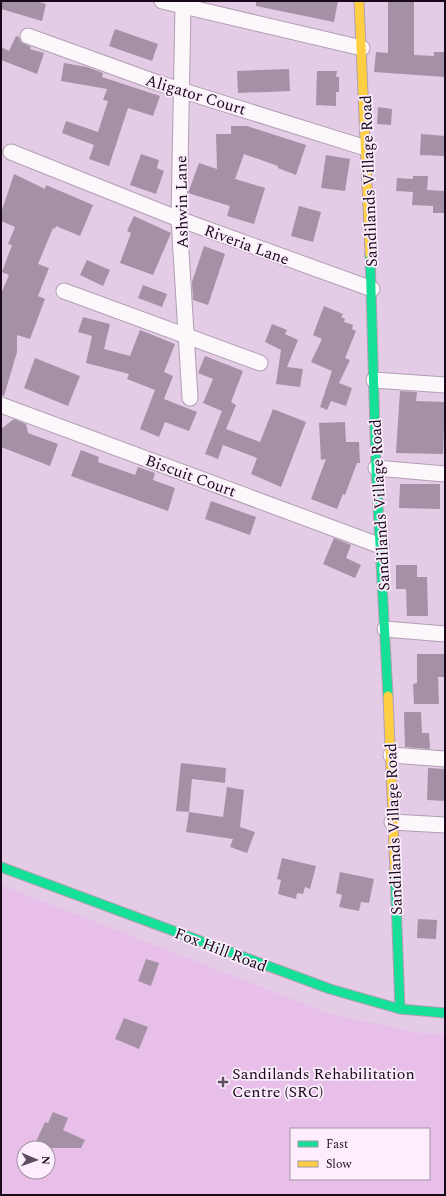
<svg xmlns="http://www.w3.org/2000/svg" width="446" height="1196" viewBox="0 0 446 1196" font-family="Spectral,serif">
<rect width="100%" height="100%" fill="#e4cbe6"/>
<path fill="#e7bfe9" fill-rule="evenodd" d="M1,885L330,1014L419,1033L445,1034V1195H1ZM291,1129H429V1179H291ZM24,1148H48V1172H24Z"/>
<g fill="#a591a6">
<path d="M1,1H36L46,4L42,21L1,9Z"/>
<path d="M256,1H338L334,22L256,6Z"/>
<path d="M388,1H414V55L434,56V52H445V77L374,72L376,52L388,53Z"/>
<path d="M115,29L158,44L152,61L109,46Z"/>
<path d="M16,36L19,37L21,42L31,47L30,49L44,53L37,74L1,60V47L9,51Z"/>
<path d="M64,63L87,67L103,73L102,77L160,96L153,116L128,108L109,166L89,159L94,145L62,133L66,121L98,132L108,101L103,100L107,89L61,81Z"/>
<path d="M289,69L290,91L238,93L237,71Z"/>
<path d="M317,71H337L336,77H339V92H336V106L316,105Z"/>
<path d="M378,107L392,109L391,125L377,124Z"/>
<path d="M231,126H247L306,145L296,175L278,168V166L244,154L235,179L265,188L254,224L227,216L230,206L188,193L199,163L217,169L216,134H231Z"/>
<path d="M421,134L445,136V156L420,155Z"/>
<path d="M141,154L159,160L157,168L164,171L156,194L130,185Z"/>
<path d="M326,155L350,159L345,191L321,188Z"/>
<path d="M14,174L45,189L46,185L93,205L80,236L56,226L55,229L53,228L38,264L49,268L38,296L45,299L30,339L17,335V352L4,396L1,395V294L9,275L2,272L12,245L8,244L15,227L1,221V213Z"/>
<path d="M413,176H428L427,190L445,191V213H433V206L412,205L413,192L396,191L397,178L413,179Z"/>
<path d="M299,206L321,212L313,242L291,236Z"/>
<path d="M134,216L171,233L153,275L120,263L131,233L127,231Z"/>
<path d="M204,246L225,254L208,305L193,300L192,282Z"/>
<path d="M87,260L110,270L103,286L80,275Z"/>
<path d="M143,285L167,294L162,307L138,298Z"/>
<path d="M324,306L343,314L341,317L345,319L344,322L353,325L352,329L356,331L345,358L350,360L339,383L352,388L346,406L331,401L327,410L320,407L332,371L311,362L322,339L313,335Z"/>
<path d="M83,317L110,324L104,349L130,356L140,330L175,344L164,372L173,376L164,399L197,412L189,431L165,422L159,437L140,429L155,390L127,379L129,374L86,363L92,336L78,332Z"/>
<path d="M272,324L287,330L285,334L298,340L287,367L303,369L300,387L276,384L281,350L265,342Z"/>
<path d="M205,356L243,371L231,402L236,405L226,429L260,442L273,409L306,422L281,487L251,474L257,458L223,445L218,459L205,454L222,411L203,403L213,379L198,373Z"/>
<path d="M35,358L80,376L68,406L24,388Z"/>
<path d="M400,391L417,392L416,401L445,402L443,454L396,453Z"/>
<path d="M14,419L26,424L28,433L58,444L50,466L1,447V429Z"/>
<path d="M345,422L346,442H359L360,463H357L345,495L343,494L337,509L311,499L326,459L321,460L319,423Z"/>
<path d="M81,450L99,457L98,462L135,475L138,467L155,473L153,480L175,488L168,511L71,476Z"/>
<path d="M400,484H440V509L399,508Z"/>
<path d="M211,501L256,517L250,535L205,519Z"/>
<path d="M334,538L351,545L346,558L361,565L355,578L323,564Z"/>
<path d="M396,565H417V577H427L428,616H407L406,589H396Z"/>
<path d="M417,654H445V677H438L439,704H414L413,684L417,683Z"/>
<path d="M404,712H421L422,733H429L430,749L405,747Z"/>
<path d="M181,763L226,768L225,783L192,779L189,812L176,811Z"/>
<path d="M428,768L445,769V801L427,800Z"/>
<path d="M227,787L244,790L240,827L255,832L247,853L230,847L233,839L186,832L189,812L223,817Z"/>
<path d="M282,858L316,866L310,889L305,887L303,894L297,893L296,899L278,894L281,880L277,879Z"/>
<path d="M340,872L374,879L369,903L361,902L359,911L339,907L342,895L336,893Z"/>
<path d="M418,919L437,920L436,939L417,938Z"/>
<path d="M146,959L159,963L151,986L138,981Z"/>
<path d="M124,1018L148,1027L139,1049L115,1039Z"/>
<path d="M53,1112L68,1118L63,1130L85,1140L81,1148H33L45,1122L48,1123Z"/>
</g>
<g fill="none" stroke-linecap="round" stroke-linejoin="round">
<defs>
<g id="street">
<path d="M162,1L362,48"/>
<path d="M183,6L179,219L190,398"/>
<path d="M28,36L158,83L366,148"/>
<path d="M11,152L179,219L372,289"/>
<path d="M64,291L260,363"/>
<path d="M374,380L445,385"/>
<path d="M1,405L381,546"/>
<path d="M376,468L445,474"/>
<path d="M385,629L445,634"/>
<path d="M391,755L445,759"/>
<path d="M392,822L445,825"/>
</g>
<g id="fast">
<path d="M370,254L376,468L388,696"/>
<path d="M1,867L330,989L400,1009L445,1013"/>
<path d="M395,872L400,1009"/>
</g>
<g id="slow">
<path d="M359,1L370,254"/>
<path d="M388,696L395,872"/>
</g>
</defs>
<use href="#street" stroke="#b29fb3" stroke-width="17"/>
<use href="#fast" stroke="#b29fb3" stroke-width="11"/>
<use href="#slow" stroke="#b29fb3" stroke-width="11"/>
<use href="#street" stroke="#fbf7fb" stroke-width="15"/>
<use href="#fast" stroke="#16e098" stroke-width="9"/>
<use href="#slow" stroke="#ffcf43" stroke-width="9"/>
</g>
<path fill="#5f4c61" stroke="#fceefd" stroke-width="1.5" d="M221 1076h4v4h4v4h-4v4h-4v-4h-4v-4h4z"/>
<g text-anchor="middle" stroke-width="3.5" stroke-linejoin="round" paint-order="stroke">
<g font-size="16" fill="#180819" stroke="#fceefd">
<text transform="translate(196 94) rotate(17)" y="6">Aligator Court</text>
<text transform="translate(368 181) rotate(-92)" y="6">Sandilands Village Road</text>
<text transform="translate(181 202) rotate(-91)" y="6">Ashwin Lane</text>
<text transform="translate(247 244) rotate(20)" y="6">Riveria Lane</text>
<text transform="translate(191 475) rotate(20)" y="6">Biscuit Court</text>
<text transform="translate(379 505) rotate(-93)" y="6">Sandilands Village Road</text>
<text transform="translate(393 829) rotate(-92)" y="6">Sandilands Village Road</text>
<text transform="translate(221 949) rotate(21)" y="6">Fox Hill Road</text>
</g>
<g font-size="16" fill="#180819" stroke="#fceefd" text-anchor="start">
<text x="232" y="1079">Sandilands Rehabilitation<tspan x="232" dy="18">Centre (SRC)</tspan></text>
</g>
</g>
<rect width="446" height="1196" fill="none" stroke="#180819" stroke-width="4"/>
<rect x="290" y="1128" width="140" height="52" fill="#fceefd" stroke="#a192a2"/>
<rect x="298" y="1141" width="20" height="6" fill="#16e098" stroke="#a192a2"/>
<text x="326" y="1148" font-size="12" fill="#180819">Fast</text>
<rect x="298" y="1161" width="20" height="6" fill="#ffcf43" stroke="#a192a2"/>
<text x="326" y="1168" font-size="12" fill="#180819">Slow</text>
<g transform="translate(36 1160) rotate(92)"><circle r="19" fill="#fceefd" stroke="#a192a2"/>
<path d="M0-3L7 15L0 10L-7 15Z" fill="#5f4c61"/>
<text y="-6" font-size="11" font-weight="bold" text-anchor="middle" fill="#180819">N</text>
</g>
</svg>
